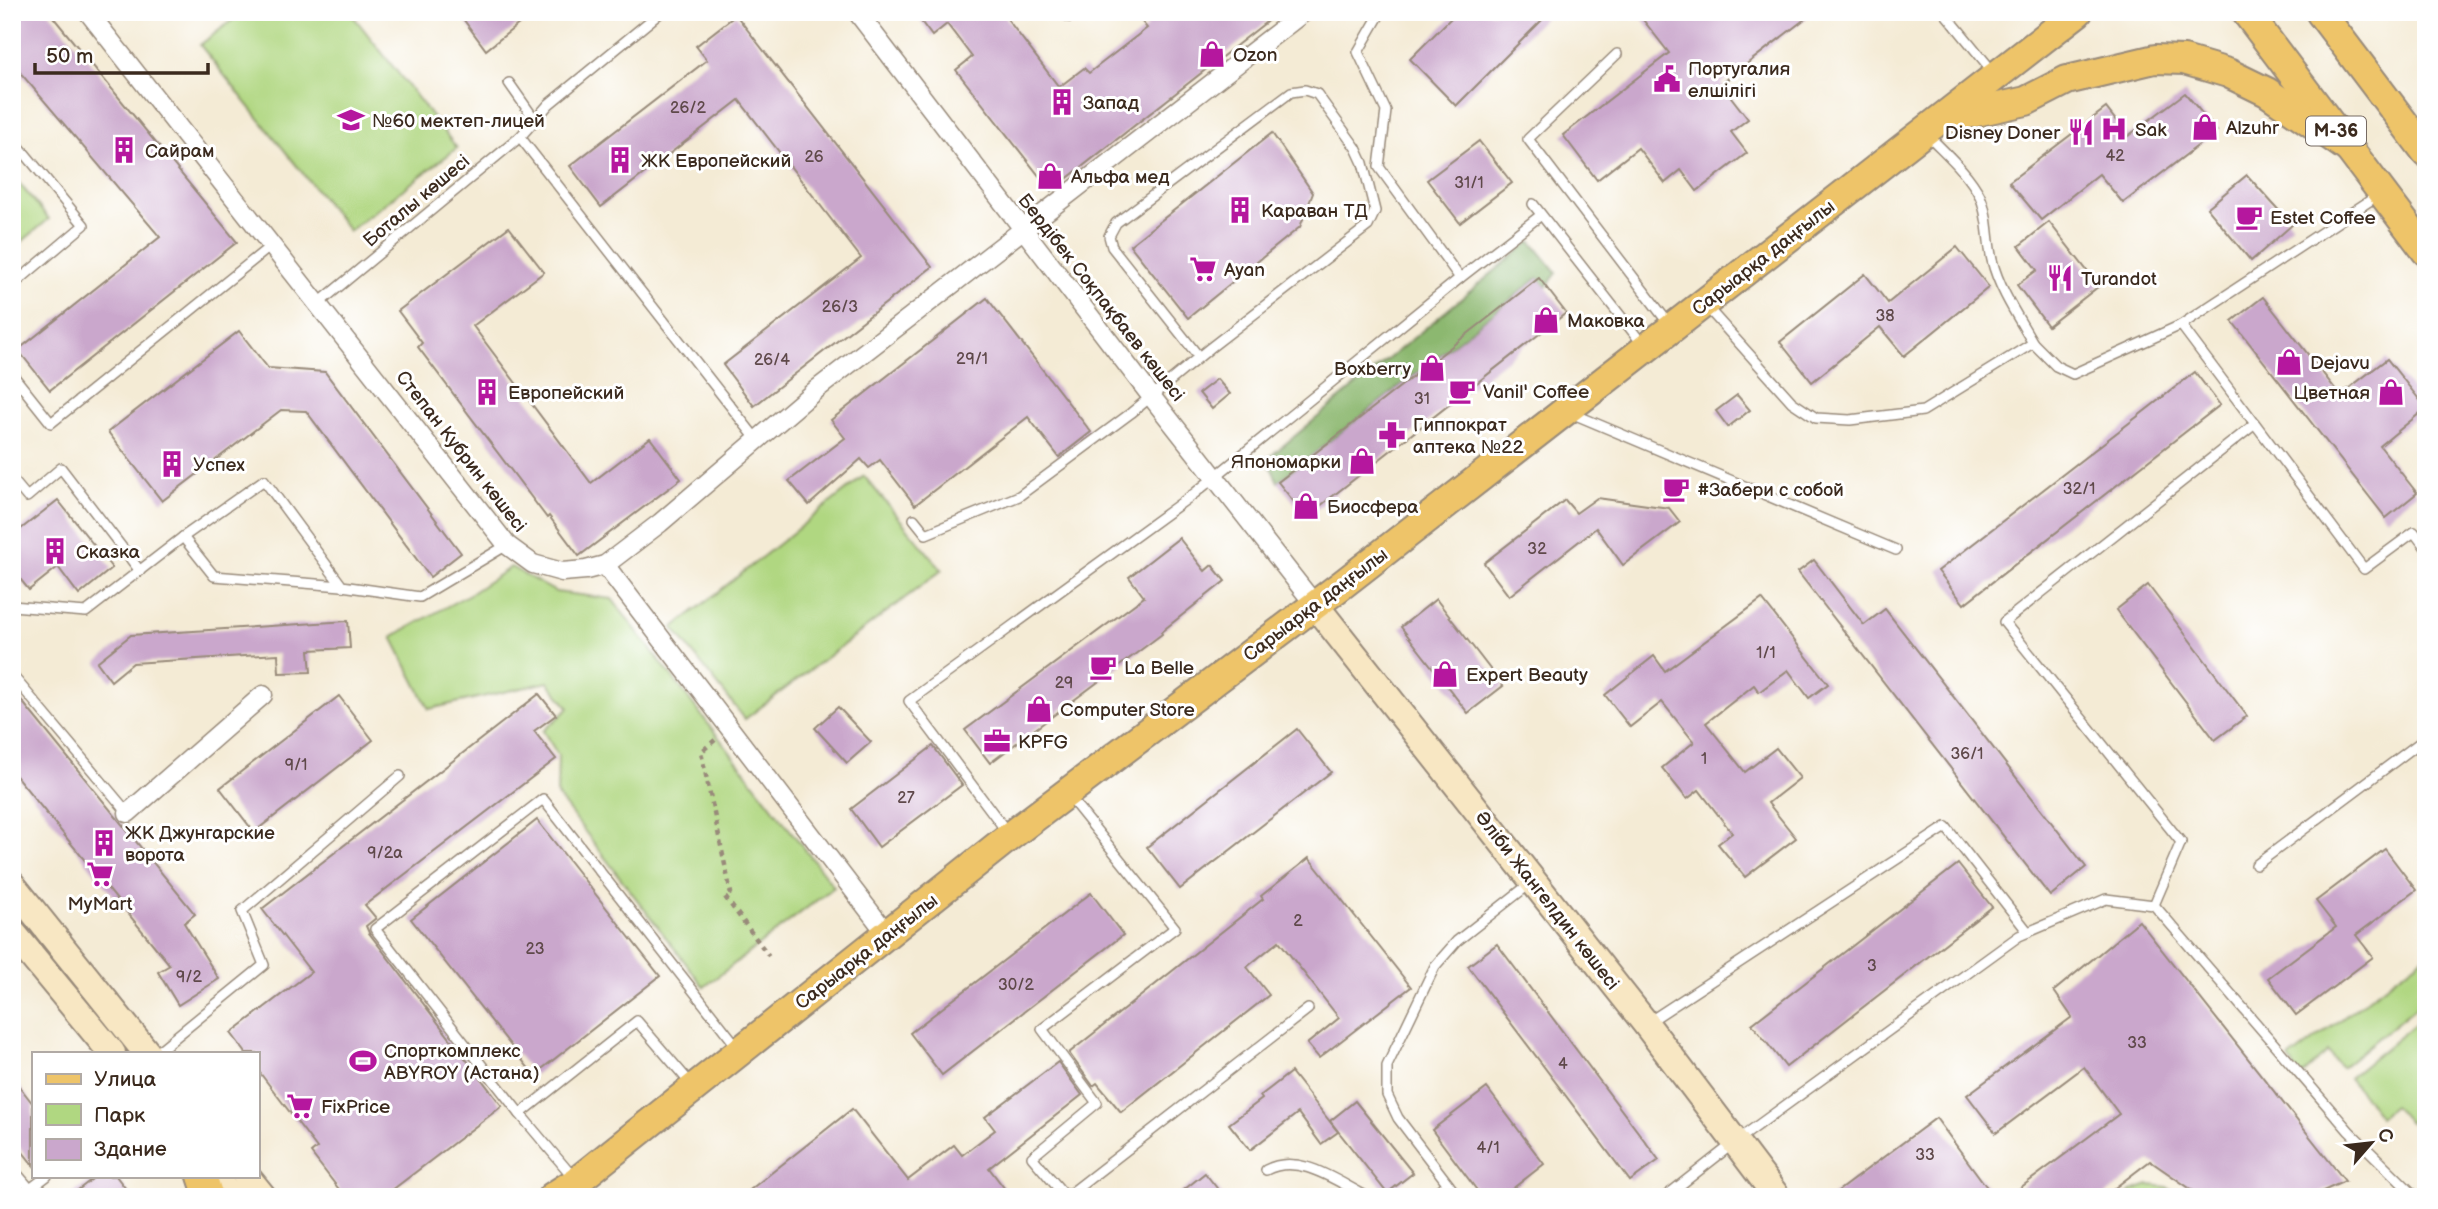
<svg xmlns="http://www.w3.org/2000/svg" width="2438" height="1209" viewBox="0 0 2438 1209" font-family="'Balsamiq Sans',sans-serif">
<rect width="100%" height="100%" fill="#fff"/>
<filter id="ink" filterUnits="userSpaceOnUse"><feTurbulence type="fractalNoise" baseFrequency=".0143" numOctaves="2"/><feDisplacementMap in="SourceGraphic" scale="14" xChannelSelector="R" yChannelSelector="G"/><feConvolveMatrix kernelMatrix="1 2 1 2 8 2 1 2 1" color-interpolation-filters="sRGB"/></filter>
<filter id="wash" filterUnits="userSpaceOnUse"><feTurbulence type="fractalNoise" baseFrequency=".00686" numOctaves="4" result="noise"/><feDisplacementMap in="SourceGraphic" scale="28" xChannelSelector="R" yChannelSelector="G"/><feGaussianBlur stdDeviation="1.57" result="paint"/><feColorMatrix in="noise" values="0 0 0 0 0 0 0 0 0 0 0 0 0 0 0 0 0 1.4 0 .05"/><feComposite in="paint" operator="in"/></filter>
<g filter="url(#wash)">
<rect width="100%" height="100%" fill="#f4ebd5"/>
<g fill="#b0d781" stroke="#768050" stroke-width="2">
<path d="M243,12H350L457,148L349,231L200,45Z"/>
<path d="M12,175L49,219L12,250Z"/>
<path d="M864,476L942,570L745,719L673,628Z"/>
<path d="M511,567L556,592L612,599L834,887L704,987L557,795L558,755L543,731L569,708L548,682L429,709L392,637L473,592Z"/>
<path d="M2426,955V999L2341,1068L2328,1052L2300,1077L2289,1059Z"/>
<path d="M2426,1015V1109L2410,1123L2393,1106L2380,1117L2349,1078Z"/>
<path d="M2149,1185L2167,1187L2180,1197H2125L2132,1191Z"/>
</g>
<path fill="#8cb86f" stroke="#647146" stroke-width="2" d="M1531,241L1557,273L1546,287L1538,278L1278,482L1267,459Z"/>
<g id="blocks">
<g fill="#caa7cc">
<path d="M12,12H49L237,242L50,390L18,350L160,237L12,63Z"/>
<path d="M458,12H534L486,50Z"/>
<path d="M914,12H1002L1059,87L1084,68L1089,73L1147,28L1142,22L1154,12H1279L1051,191L956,70L972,57L947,24L932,36Z"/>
<path d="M1457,12H1550L1456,106L1410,59Z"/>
<path d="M1637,12H1814L1721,84L1748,119L1731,132L1747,153L1697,191L1681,170L1665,183L1638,148L1597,180L1563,135L1669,53Z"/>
<path d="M736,15L932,267L754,406L723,365L861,258L739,100L601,207L570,166L707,60L696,46Z"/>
<path d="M2185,93L2217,131L2123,203L2099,174L2041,220L2009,182L2106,108L2128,136Z"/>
<path d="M1272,133L1313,193L1300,227L1188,318L1130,245Z"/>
<path d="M1479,141L1512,183L1460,223L1427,180Z"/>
<path d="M2247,175L2292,225L2251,261L2207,208Z"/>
<path d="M2049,222L2099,286L2048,326L2017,285L2037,270L2019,246Z"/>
<path d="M509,227L544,272L473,326L591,483L650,438L681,479L579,556L549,516L547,518L418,347L422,343L398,311Z"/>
<path d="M1957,247L1989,287L1904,356L1880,327L1812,382L1780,342L1865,274L1888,303Z"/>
<path d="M1539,278L1566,313L1306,517L1278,482Z"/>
<path d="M2263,297L2340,395L2387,359L2426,408L2380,446L2417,493L2386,518L2232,321Z"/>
<path d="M987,298L1091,432L1059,457L1028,417L915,505L880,460L869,468L861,459L809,505L789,481L845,438L831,420Z"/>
<path d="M239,331L268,368L325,372L461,553L430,577L306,411L281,410L162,501L108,432Z"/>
<path d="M2195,372L2220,405L1964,604L1938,571Z"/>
<path d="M1217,379L1230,394L1212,409L1199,393Z"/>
<path d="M1737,395L1750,410L1728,427L1716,411Z"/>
<path d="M1597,498L1669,508L1680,522L1623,565L1596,528L1509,596L1484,563L1565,500L1576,513Z"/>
<path d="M58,500L112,568L79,595L58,567L29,590L12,569V536Z"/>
<path d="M1179,538L1205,571L1212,565L1225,581L1161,632L1162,634L990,763L965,730L1144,597L1129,577Z"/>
<path d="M1814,560L1864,625L1885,609L2086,867L2050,896L1798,572Z"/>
<path d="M2148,585L2247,716L2215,740L2116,610Z"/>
<path d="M1436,599L1503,686L1468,713L1401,627Z"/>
<path d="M1762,599L1828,684L1809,698L1788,670L1759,692L1754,685L1706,723L1745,772L1776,748L1800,778L1768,803L1796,838L1745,877L1718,844L1732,833L1699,790L1687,799L1662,768L1694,742L1662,702L1630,727L1605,695L1654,656L1665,671Z"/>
<path d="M348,621L350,648L309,650L311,672L279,673L278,654L133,663L111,681L97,662L131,635Z"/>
<path d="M12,689L195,914L184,923L219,979L178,1005L158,972L170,965L12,771Z"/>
<path d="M539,694L556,715L534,731L556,759L365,905L376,918L366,926L369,933L502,1106L383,1197H345L311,1153L317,1148L257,1069V1053H246L231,1033L311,972L262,909Z"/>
<path d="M339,696L373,740L254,832L220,788Z"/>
<path d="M838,707L871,742L847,763L815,728Z"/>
<path d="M1297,729L1331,772L1180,889L1147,847Z"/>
<path d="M933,746L962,785L879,847L851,809Z"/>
<path d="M537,820L660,976L534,1075L411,919Z"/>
<path d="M2385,849L2416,890L2356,935L2373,957L2296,1015L2268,978L2336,927L2316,901Z"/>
<path d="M1309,858L1411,987L1319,1058L1307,1044L1339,1018L1279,941L1247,967L1269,995L1121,1112L1097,1083L1093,1086L1069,1053L1263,899L1261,896Z"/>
<path d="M1958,864L1992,907L1786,1067L1752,1024Z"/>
<path d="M1091,893L1123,935L942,1075L910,1033Z"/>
<path d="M2139,921L2345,1181L2310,1197H2209L2198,1194L2150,1161L2103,1197H2008L2119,1114L2084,1067L1996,1133L1967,1095L2072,1017L2054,991Z"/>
<path d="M1497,944L1659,1160L1630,1181L1468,966Z"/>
<path d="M1058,1062L1082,1095L989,1168L1011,1197H741L852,1109L908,1180L954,1145L962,1155L995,1130L985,1117Z"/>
<path d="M1291,1072L1338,1132L1321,1144L1298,1113L1250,1150L1229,1124L1262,1099L1260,1096Z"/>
<path d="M12,1077L33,1104V1165L12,1138Z"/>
<path d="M1487,1088L1544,1164L1502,1197H1482L1432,1130Z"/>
<path d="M1355,1101L1413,1173L1387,1193L1330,1121Z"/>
<path d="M1936,1118L1994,1197H1830Z"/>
<path d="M1205,1173L1224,1197H1175Z"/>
<path d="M96,1176H116L132,1197H69Z"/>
</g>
</g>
</g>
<g filter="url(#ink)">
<use href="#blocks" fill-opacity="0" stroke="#988a7a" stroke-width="2"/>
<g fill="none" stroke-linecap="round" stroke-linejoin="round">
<defs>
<g id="lane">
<path d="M1065,12L1069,17H1081L1089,12"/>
<path d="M1944,12L1994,73"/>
<path d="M1617,54L1528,139L1669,324"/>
<path d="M509,83L535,120"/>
<path d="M1927,134C1945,153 1968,172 1980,196C1989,216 1987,239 1992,260C1999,289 2018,317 2033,343"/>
<path d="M520,137L757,440"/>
<path d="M12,138L84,225L12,286"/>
<path d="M1533,204L1644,346"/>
<path d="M1460,278L1541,215"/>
<path d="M319,303L520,137L549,104L661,12"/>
<path d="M1705,305L1792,402L1816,418L1850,420L1923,411L2033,343L2056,366L2073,374L2181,325L2380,194"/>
<path d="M2181,325L2364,569L2414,532L2426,548"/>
<path d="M12,374L51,423L272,245"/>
<path d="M1571,413L1896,550"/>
<path d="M12,479L27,497L61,468L140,571"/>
<path d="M914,519L926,534L1019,496L1131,413L1210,348L1368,226L1375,211L1363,163L1356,148L1317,94L1305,90L1291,92L1116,223L1109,236L1112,247L1199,357"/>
<path d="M183,537L214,576L342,586"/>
<path d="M12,606L86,612L183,537L264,480L342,586L420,597L507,545"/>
<path d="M12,675L128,813"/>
<path d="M1007,832L909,701L1195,493L1460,278L1379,167L1386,111L1358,52L1381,12"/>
<path d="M2256,865L2426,738"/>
<path d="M2154,905L2181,842L2004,622L2255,424"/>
<path d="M1647,1023L1946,827L2028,932"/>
<path d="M156,1053L264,965L242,911L400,776"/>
<path d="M691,1084L637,1021L520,1114L375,929L543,799L739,1049"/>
<path d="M520,1114L590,1197"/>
<path d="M12,1168L30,1189L21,1197"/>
<path d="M1266,1170C1300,1152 1337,1182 1368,1197"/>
<path d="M30,1189L47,1176"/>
<path d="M1066,1197L1032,1157L1097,1103L1042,1029L1175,928L1068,795"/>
<path d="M1066,1197L1308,1009"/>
<path d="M1427,1197L1448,1184"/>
<path d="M1458,1197L1398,1118L1387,1095V1066L1435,966L1457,941L1532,882"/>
<path d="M1665,1197L1735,1142L2019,936L2106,899L2154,905L2349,1131L2416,1197"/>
</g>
<g id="street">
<path d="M88,12L507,545L533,564L562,572L586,570L605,565L660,523L817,389L1304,12"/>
<path d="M857,12L1151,396L1315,605"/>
<path d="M605,565L887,934"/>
<path d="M128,813L263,695"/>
</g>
<g id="secondary">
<path d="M1315,605L1646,1024L1777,1197"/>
<path d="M12,885L147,1053"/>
<path d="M12,932L112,1053"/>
<path d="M213,1176L231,1197"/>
<path d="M246,1176L263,1197"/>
</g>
<g id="primary">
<path d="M2246,12L2426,251"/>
<path d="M2320,12L2426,152"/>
<path d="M1949,118L2026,101L2067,80L2155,59L2184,60L2228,73L2267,92L2348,148"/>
<path d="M202,1176L209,1197"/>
<path d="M552,1197L577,1181L1010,836L1343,584L2078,12"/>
</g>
</defs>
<use href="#lane" stroke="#988a7a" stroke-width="12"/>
<use href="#street" stroke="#988a7a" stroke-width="21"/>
<use href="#secondary" stroke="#988a7a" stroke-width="30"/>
<use href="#primary" stroke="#988a7a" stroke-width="32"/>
<path stroke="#988a7a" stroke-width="4.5" stroke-dasharray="5 5" stroke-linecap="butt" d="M715,740L701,752L731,893L725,897L769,956"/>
<use href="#lane" stroke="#fff" stroke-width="9"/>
<use href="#street" stroke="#fff" stroke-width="18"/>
<use href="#secondary" stroke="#f8e7c3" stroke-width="26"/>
<use href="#primary" stroke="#eec469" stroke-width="28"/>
</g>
</g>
<defs>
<symbol id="shop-bare" viewBox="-9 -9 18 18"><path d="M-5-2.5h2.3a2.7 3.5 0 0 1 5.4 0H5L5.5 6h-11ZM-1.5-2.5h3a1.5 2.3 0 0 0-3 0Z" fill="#b5179e" stroke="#fff" stroke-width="2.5" paint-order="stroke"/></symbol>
<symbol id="civic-bare" viewBox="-9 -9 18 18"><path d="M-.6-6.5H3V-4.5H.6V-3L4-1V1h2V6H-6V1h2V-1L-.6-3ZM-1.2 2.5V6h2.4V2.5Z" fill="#b5179e" stroke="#fff" stroke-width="2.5" paint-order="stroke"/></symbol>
<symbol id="building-bare" viewBox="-9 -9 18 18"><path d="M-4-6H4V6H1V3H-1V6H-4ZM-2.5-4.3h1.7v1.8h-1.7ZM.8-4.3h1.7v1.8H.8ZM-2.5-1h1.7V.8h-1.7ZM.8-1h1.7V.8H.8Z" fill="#b5179e" stroke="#fff" stroke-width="2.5" paint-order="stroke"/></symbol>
<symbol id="school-bare" viewBox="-9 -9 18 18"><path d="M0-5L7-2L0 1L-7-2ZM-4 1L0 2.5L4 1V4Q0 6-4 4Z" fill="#b5179e" stroke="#fff" stroke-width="2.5" paint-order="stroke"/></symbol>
<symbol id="hospital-bare" viewBox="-9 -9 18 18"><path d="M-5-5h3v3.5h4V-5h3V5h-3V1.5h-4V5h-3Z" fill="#b5179e" stroke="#fff" stroke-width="2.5" paint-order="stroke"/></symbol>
<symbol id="restaurant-bare" viewBox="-9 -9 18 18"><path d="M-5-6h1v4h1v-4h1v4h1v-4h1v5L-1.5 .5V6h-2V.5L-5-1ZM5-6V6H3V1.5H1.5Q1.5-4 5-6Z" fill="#b5179e" stroke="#fff" stroke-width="2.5" paint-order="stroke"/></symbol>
<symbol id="cafe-bare" viewBox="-9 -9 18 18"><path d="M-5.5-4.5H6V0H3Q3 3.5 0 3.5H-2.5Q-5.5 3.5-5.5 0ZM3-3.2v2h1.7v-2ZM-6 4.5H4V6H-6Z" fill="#b5179e" stroke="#fff" stroke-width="2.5" paint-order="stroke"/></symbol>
<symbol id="supermarket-bare" viewBox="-9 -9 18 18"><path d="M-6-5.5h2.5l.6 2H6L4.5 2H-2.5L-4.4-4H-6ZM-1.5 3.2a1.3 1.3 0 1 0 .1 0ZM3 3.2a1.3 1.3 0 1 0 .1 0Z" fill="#b5179e" stroke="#fff" stroke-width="2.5" paint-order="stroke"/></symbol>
<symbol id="pharmacy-bare" viewBox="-9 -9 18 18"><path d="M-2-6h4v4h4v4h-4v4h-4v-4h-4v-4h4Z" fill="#b5179e" stroke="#fff" stroke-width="2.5" paint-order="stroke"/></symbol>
<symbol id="office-bare" viewBox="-9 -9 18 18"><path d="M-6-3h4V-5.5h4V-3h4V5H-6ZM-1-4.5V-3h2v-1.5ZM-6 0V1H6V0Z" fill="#b5179e" stroke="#fff" stroke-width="2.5" paint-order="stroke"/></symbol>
<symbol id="stadium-bare" viewBox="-9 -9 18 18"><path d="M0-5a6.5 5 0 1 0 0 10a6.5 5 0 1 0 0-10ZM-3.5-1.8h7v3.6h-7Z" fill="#b5179e" stroke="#fff" stroke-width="2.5" paint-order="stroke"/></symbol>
</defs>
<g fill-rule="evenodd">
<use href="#shop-bare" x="1193" y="35" width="38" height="38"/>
<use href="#civic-bare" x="1648" y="60" width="38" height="38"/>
<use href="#building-bare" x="1043" y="83" width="38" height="38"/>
<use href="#school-bare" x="332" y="101" width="38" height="38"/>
<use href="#shop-bare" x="2186" y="108" width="38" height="38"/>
<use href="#hospital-bare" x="2095" y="110" width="38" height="38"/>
<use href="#restaurant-bare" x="2062" y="113" width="38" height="38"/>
<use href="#building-bare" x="105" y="131" width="38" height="38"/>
<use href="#building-bare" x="601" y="141" width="38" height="38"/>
<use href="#shop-bare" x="1031" y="157" width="38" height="38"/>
<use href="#building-bare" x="1221" y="191" width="38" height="38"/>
<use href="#cafe-bare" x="2230" y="198" width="38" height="38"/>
<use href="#supermarket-bare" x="1184" y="250" width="38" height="38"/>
<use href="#restaurant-bare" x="2041" y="259" width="38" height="38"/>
<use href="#shop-bare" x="1527" y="301" width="38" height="38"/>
<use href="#shop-bare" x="2270" y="343" width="38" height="38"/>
<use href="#shop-bare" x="1413" y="349" width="38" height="38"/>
<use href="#cafe-bare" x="1443" y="372" width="38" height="38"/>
<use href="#building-bare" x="468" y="373" width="38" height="38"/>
<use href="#shop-bare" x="2372" y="373" width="38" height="38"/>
<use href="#pharmacy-bare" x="1373" y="416" width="38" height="38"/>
<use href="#shop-bare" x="1343" y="442" width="38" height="38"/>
<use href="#building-bare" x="153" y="445" width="38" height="38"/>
<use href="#cafe-bare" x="1657" y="470" width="38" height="38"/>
<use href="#shop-bare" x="1287" y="487" width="38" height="38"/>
<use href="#building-bare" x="36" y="532" width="38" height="38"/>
<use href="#cafe-bare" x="1084" y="648" width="38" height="38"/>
<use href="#shop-bare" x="1426" y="655" width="38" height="38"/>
<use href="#shop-bare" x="1020" y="690" width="38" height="38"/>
<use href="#office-bare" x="978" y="722" width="38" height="38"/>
<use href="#building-bare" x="85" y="824" width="38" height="38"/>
<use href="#supermarket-bare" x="81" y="855" width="38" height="38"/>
<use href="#stadium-bare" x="344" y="1042" width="38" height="38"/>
<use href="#supermarket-bare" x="281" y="1087" width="38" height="38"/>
</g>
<g text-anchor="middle" stroke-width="6" stroke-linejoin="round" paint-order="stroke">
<g font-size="16" fill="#5f494a">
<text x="688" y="113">26/2</text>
<text x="2115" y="161">42</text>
<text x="814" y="162">26</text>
<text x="1469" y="188">31/1</text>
<text x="840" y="312">26/3</text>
<text x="1885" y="321">38</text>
<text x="972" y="364">29/1</text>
<text x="772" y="365">26/4</text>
<text x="1422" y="404">31</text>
<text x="2079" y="494">32/1</text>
<text x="1537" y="554">32</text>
<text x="1766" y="658">1/1</text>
<text x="1064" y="688">29</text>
<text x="1967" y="759">36/1</text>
<text x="1704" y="764">1</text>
<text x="296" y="770">9/1</text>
<text x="906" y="803">27</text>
<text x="385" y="858">9/2а</text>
<text x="1298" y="926">2</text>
<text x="535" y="954">23</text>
<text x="1872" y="971">3</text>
<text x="189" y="982">9/2</text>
<text x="1016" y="990">30/2</text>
<text x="2137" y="1048">33</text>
<text x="1563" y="1069">4</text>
<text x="1488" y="1153">4/1</text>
<text x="1925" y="1160">33</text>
</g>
<rect fill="#fff" stroke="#766a62" stroke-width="2" x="2306" y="116.5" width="60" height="29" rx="5"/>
<g font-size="18" font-weight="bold" fill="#3b2a1e">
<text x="2336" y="137">M-36</text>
</g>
<g font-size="19" fill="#3b2a1e" stroke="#fff" text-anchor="start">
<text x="1233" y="61">Ozon</text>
<text x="1688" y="75">Португалия<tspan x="1688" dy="22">елшілігі</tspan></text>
<text x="1083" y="109">Запад</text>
<text x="372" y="127">№60 мектеп-лицей</text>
<text x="2226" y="134">Alzuhr</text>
<text x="2135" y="136">Sak</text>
<text x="2060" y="139" text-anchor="end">Disney Doner</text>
<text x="145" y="157">Сайрам</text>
<text x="641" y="167">ЖК Европейский</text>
<text x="1071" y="183">Альфа мед</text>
<text x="1261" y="217">Караван ТД</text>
<text x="2270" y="224">Estet Coffee</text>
<text x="1224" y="276">Ayan</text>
<text x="2081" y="285">Turandot</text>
<text x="1567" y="327">Маковка</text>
<text x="2310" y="369">Dejavu</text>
<text x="1411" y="375" text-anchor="end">Boxberry</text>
<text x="1483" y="398">Vanil' Coffee</text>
<text x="508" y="399">Европейский</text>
<text x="2370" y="399" text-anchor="end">Цветная</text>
<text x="1413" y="431">Гиппократ<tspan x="1413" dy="22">аптека №22</tspan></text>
<text x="1341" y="468" text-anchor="end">Япономарки</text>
<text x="193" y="471">Успех</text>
<text x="1697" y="496">#Забери с собой</text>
<text x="1327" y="513">Биосфера</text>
<text x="76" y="558">Сказка</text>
<text x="1124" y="674">La Belle</text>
<text x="1466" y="681">Expert Beauty</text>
<text x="1060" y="716">Computer Store</text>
<text x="1018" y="748">KPFG</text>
<text x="125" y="839">ЖК Джунгарские<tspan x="125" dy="22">ворота</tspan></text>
<text x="100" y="910" text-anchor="middle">MyMart</text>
<text x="384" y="1057">Спорткомплекс<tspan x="384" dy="22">ABYROY (Астана)</tspan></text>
<text x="321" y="1113">FixPrice</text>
</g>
<g font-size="19" fill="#3b2a1e" stroke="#fff">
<text transform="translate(416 200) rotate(-40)" y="7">Боталы көшесі</text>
<text transform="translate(1763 257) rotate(-38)" y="7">Сарыарқа даңғылы</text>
<text transform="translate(1102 297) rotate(52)" y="7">Бердібек Соқпақбаев көшесі</text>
<text transform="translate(462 451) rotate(52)" y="7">Степан Кубрин көшесі</text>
<text transform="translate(1315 604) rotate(-37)" y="7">Сарыарқа даңғылы</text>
<text transform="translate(1548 900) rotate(52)" y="7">Әліби Жангелдин көшесі</text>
<text transform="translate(866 951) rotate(-38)" y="7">Сарыарқа даңғылы</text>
</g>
</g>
<rect width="2438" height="1209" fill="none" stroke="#fff" stroke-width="42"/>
<rect x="32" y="1052" width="228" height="126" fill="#ffffff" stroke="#b1aaa5" stroke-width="2"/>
<rect x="46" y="1074" width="35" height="10" fill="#eec469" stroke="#b1aaa5" stroke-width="2"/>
<text x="94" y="1086" font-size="21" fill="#3b2a1e">Улица</text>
<rect x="46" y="1104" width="35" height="21" fill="#b0d781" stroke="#b1aaa5" stroke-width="2"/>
<text x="94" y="1122" font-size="21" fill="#3b2a1e">Парк</text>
<rect x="46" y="1139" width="35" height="21" fill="#caa7cc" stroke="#b1aaa5" stroke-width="2"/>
<text x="94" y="1156" font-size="21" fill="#3b2a1e">Здание</text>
<g transform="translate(2371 1143) rotate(62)" stroke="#ffffff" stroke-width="5" paint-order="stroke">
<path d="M0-5L12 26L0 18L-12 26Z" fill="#3b2a1e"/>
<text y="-10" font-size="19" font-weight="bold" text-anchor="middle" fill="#3b2a1e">С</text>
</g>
<path d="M35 63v10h173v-10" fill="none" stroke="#3b2a1e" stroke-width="3.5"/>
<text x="46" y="63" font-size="21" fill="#3b2a1e" stroke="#ffffff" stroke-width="5" paint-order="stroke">50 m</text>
</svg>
